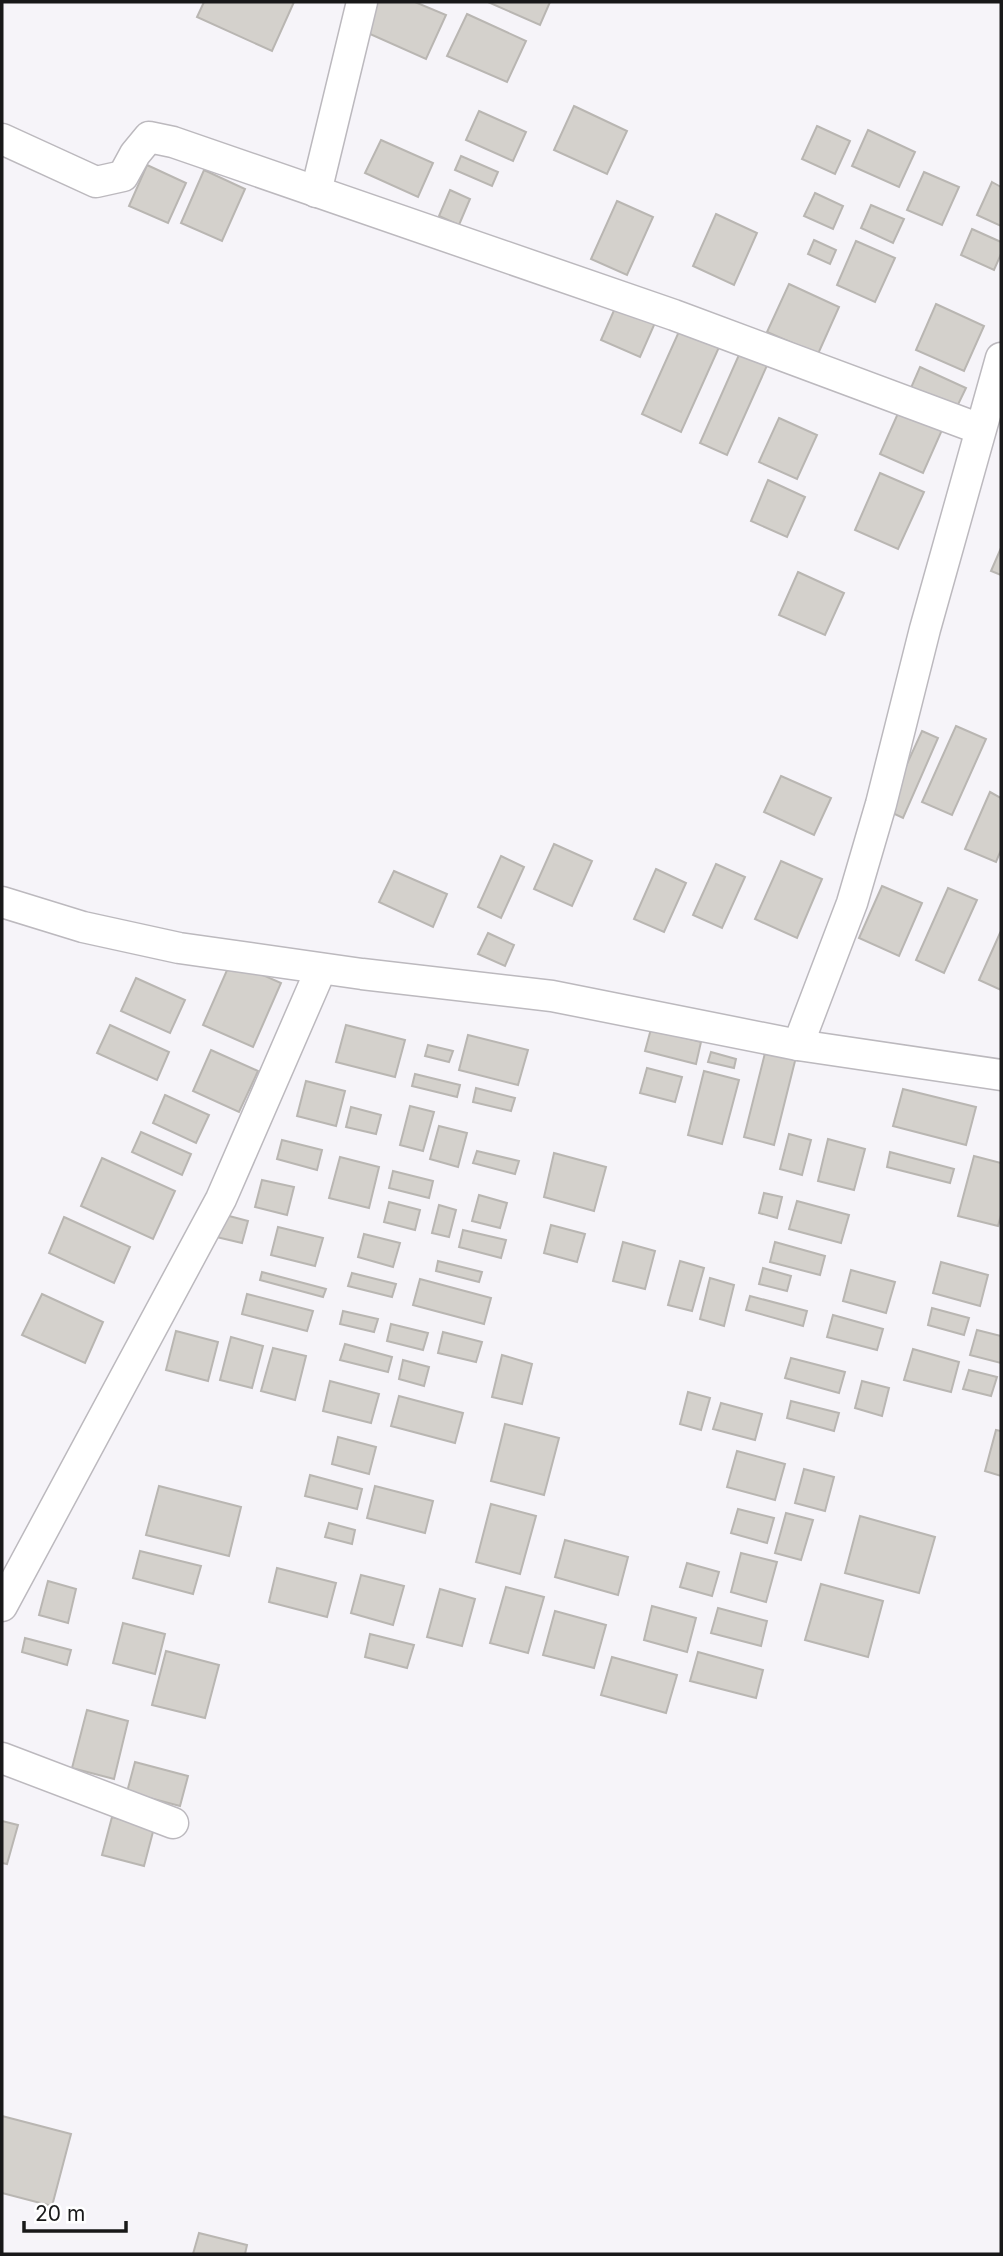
<svg xmlns="http://www.w3.org/2000/svg" width="1003" height="2256" viewBox="0 0 1003 2256" font-family="Inter,sans-serif">
<rect width="100%" height="100%" fill="#f6f4f9"/>
<g fill="#d4d1cc" stroke="#b9b6b2" stroke-width="2">
<path d="M204,2H294L272,51L197,17Z"/>
<path d="M374,2H415L446,15L426,59L361,30Z"/>
<path d="M488,2H550L540,25Z"/>
<path d="M467,14L526,41L507,82L447,56Z"/>
<path d="M574,106L627,131L607,174L554,150Z"/>
<path d="M479,111L526,132L513,161L466,140Z"/>
<path d="M817,126L850,141L835,174L802,159Z"/>
<path d="M868,130L915,152L899,187L852,166Z"/>
<path d="M381,140L433,163L418,197L365,173Z"/>
<path d="M461,156L498,172L492,186L455,170Z"/>
<path d="M147,165L186,183L168,223L129,206Z"/>
<path d="M204,170L245,189L222,241L181,223Z"/>
<path d="M924,172L959,187L942,225L907,210Z"/>
<path d="M992,182L1001,187V226L977,215Z"/>
<path d="M450,190L470,199L459,225L439,216Z"/>
<path d="M815,193L843,206L833,229L804,216Z"/>
<path d="M617,201L653,217L627,275L591,259Z"/>
<path d="M871,205L904,219L893,243L861,228Z"/>
<path d="M716,214L757,233L734,285L693,266Z"/>
<path d="M972,229L1001,242V254L994,270L961,255Z"/>
<path d="M814,240L836,250L830,264L808,254Z"/>
<path d="M856,241L895,258L875,302L837,285Z"/>
<path d="M789,284L839,307L818,354L767,332Z"/>
<path d="M619,299L658,316L640,357L601,340Z"/>
<path d="M936,304L984,326L964,371L916,350Z"/>
<path d="M681,327L720,345L681,432L642,414Z"/>
<path d="M742,348L769,361L727,455L700,443Z"/>
<path d="M920,367L966,388L952,417L907,397Z"/>
<path d="M899,411L942,430L923,473L880,454Z"/>
<path d="M779,418L817,435L797,479L759,462Z"/>
<path d="M880,473L924,492L898,549L855,530Z"/>
<path d="M768,480L805,497L787,537L751,521Z"/>
<path d="M1001,548V575L991,571Z"/>
<path d="M798,572L844,593L825,635L779,615Z"/>
<path d="M956,726L986,739L952,815L922,802Z"/>
<path d="M922,731L938,738L903,818L886,810Z"/>
<path d="M781,776L831,798L814,835L764,812Z"/>
<path d="M990,792L1001,798V850L996,862L965,849Z"/>
<path d="M554,844L592,861L572,906L534,889Z"/>
<path d="M501,856L524,867L501,918L478,907Z"/>
<path d="M781,861L822,879L797,938L755,919Z"/>
<path d="M716,864L745,877L722,928L693,915Z"/>
<path d="M656,869L686,883L664,932L634,919Z"/>
<path d="M394,871L447,894L433,927L379,902Z"/>
<path d="M882,886L922,903L899,956L859,938Z"/>
<path d="M948,888L977,900L944,973L916,960Z"/>
<path d="M488,933L514,945L505,966L478,954Z"/>
<path d="M1000,933L1001,934V990L979,980Z"/>
<path d="M231,961L281,983L253,1047L203,1025Z"/>
<path d="M136,978L185,1000L170,1033L121,1011Z"/>
<path d="M110,1025L169,1052L157,1080L97,1053Z"/>
<path d="M346,1025L405,1040L395,1077L336,1062Z"/>
<path d="M651,1029L701,1042L696,1064L645,1051Z"/>
<path d="M468,1035L528,1050L518,1085L459,1070Z"/>
<path d="M428,1045L453,1051L449,1062L425,1056Z"/>
<path d="M767,1045L797,1053L774,1145L744,1137Z"/>
<path d="M211,1050L258,1071L239,1112L193,1091Z"/>
<path d="M711,1052L736,1059L734,1068L708,1062Z"/>
<path d="M647,1068L682,1077L675,1102L640,1093Z"/>
<path d="M704,1071L739,1080L722,1144L688,1135Z"/>
<path d="M415,1074L460,1085L457,1097L412,1086Z"/>
<path d="M306,1081L345,1091L336,1126L297,1116Z"/>
<path d="M476,1088L515,1098L511,1111L473,1102Z"/>
<path d="M903,1089L976,1107L966,1145L893,1126Z"/>
<path d="M165,1095L209,1115L196,1143L153,1123Z"/>
<path d="M410,1106L434,1112L423,1151L400,1145Z"/>
<path d="M351,1107L381,1115L376,1134L346,1127Z"/>
<path d="M439,1126L467,1133L458,1167L430,1159Z"/>
<path d="M141,1132L191,1154L182,1175L132,1152Z"/>
<path d="M789,1134L811,1140L802,1175L780,1169Z"/>
<path d="M828,1139L865,1149L854,1190L818,1181Z"/>
<path d="M282,1140L322,1150L317,1170L277,1159Z"/>
<path d="M477,1151L519,1161L515,1174L473,1163Z"/>
<path d="M890,1152L954,1169L950,1183L887,1167Z"/>
<path d="M554,1153L606,1167L594,1211L544,1197Z"/>
<path d="M974,1156L1001,1163V1215L998,1226L958,1216Z"/>
<path d="M340,1157L379,1167L369,1208L329,1198Z"/>
<path d="M102,1158L175,1191L153,1239L81,1206Z"/>
<path d="M393,1171L433,1181L429,1198L389,1188Z"/>
<path d="M262,1180L294,1187L287,1215L255,1207Z"/>
<path d="M764,1193L782,1197L777,1218L759,1213Z"/>
<path d="M479,1195L507,1203L500,1228L472,1221Z"/>
<path d="M797,1201L849,1215L841,1243L789,1229Z"/>
<path d="M389,1202L420,1210L415,1230L384,1222Z"/>
<path d="M439,1205L456,1210L449,1237L432,1233Z"/>
<path d="M214,1212L248,1221L242,1243L208,1235Z"/>
<path d="M64,1217L130,1247L114,1283L49,1253Z"/>
<path d="M551,1225L585,1234L577,1262L544,1253Z"/>
<path d="M278,1227L323,1238L315,1266L271,1255Z"/>
<path d="M463,1230L506,1240L501,1258L459,1247Z"/>
<path d="M364,1234L400,1243L393,1267L358,1257Z"/>
<path d="M623,1242L655,1251L645,1289L613,1281Z"/>
<path d="M775,1242L825,1256L820,1275L770,1262Z"/>
<path d="M438,1261L482,1272L479,1282L436,1271Z"/>
<path d="M680,1261L704,1268L692,1311L668,1305Z"/>
<path d="M941,1262L988,1275L980,1306L933,1293Z"/>
<path d="M763,1268L791,1276L787,1291L759,1284Z"/>
<path d="M851,1270L895,1282L886,1313L843,1301Z"/>
<path d="M262,1272L326,1289L323,1297L260,1280Z"/>
<path d="M352,1273L396,1284L392,1297L348,1286Z"/>
<path d="M710,1278L734,1285L724,1326L700,1319Z"/>
<path d="M420,1279L491,1298L484,1324L413,1305Z"/>
<path d="M42,1294L103,1322L85,1363L22,1335Z"/>
<path d="M247,1294L313,1311L307,1331L242,1314Z"/>
<path d="M750,1296L807,1311L803,1326L746,1310Z"/>
<path d="M932,1308L969,1318L964,1335L928,1325Z"/>
<path d="M343,1311L378,1319L374,1332L340,1324Z"/>
<path d="M833,1315L883,1329L877,1350L827,1337Z"/>
<path d="M391,1324L428,1333L423,1350L387,1341Z"/>
<path d="M977,1330L1001,1336V1363L970,1355Z"/>
<path d="M176,1331L218,1342L208,1381L166,1370Z"/>
<path d="M443,1332L482,1342L476,1362L438,1353Z"/>
<path d="M231,1337L263,1346L252,1388L220,1380Z"/>
<path d="M345,1344L392,1357L388,1372L340,1360Z"/>
<path d="M273,1348L306,1356L295,1400L261,1391Z"/>
<path d="M913,1349L959,1362L951,1392L904,1380Z"/>
<path d="M502,1355L532,1364L522,1404L492,1397Z"/>
<path d="M791,1358L845,1372L839,1393L785,1378Z"/>
<path d="M403,1360L429,1367L424,1386L399,1379Z"/>
<path d="M969,1370L997,1377L991,1396L963,1389Z"/>
<path d="M330,1381L379,1394L371,1423L323,1411Z"/>
<path d="M862,1381L889,1388L882,1416L855,1408Z"/>
<path d="M688,1392L710,1398L701,1430L680,1424Z"/>
<path d="M399,1396L463,1413L455,1443L391,1426Z"/>
<path d="M791,1401L839,1413L834,1431L787,1418Z"/>
<path d="M721,1403L762,1414L755,1440L713,1429Z"/>
<path d="M505,1424L559,1438L544,1495L491,1481Z"/>
<path d="M996,1430L1001,1431V1476L985,1471Z"/>
<path d="M338,1437L376,1447L369,1474L332,1464Z"/>
<path d="M737,1451L785,1464L775,1500L727,1487Z"/>
<path d="M804,1469L834,1477L825,1511L795,1503Z"/>
<path d="M310,1475L362,1489L357,1509L305,1496Z"/>
<path d="M159,1486L241,1507L229,1556L146,1535Z"/>
<path d="M375,1486L433,1501L425,1533L367,1518Z"/>
<path d="M491,1504L536,1516L520,1574L476,1562Z"/>
<path d="M738,1509L774,1518L767,1543L731,1533Z"/>
<path d="M786,1513L813,1520L801,1560L775,1553Z"/>
<path d="M860,1516L935,1537L919,1593L845,1573Z"/>
<path d="M329,1523L355,1530L352,1544L325,1537Z"/>
<path d="M565,1540L628,1557L618,1595L555,1577Z"/>
<path d="M140,1551L201,1566L193,1594L133,1578Z"/>
<path d="M741,1553L777,1562L766,1602L731,1592Z"/>
<path d="M687,1563L719,1572L712,1596L680,1587Z"/>
<path d="M277,1568L336,1583L327,1617L269,1602Z"/>
<path d="M361,1575L404,1586L393,1625L351,1613Z"/>
<path d="M48,1581L76,1589L68,1623L39,1615Z"/>
<path d="M821,1584L883,1601L868,1657L805,1640Z"/>
<path d="M506,1587L544,1597L528,1653L490,1643Z"/>
<path d="M440,1589L475,1599L462,1646L427,1637Z"/>
<path d="M652,1606L696,1618L687,1652L644,1640Z"/>
<path d="M718,1608L767,1621L761,1646L711,1633Z"/>
<path d="M555,1611L606,1625L594,1668L543,1655Z"/>
<path d="M123,1623L165,1634L155,1674L113,1663Z"/>
<path d="M370,1634L414,1645L407,1668L365,1657Z"/>
<path d="M25,1638L71,1650L67,1665L22,1652Z"/>
<path d="M166,1651L219,1665L205,1718L152,1705Z"/>
<path d="M698,1652L763,1670L756,1698L690,1681Z"/>
<path d="M612,1657L677,1675L666,1713L601,1695Z"/>
<path d="M87,1710L128,1721L114,1779L72,1768Z"/>
<path d="M135,1762L188,1776L180,1806L127,1792Z"/>
<path d="M112,1817L154,1828L144,1866L102,1855Z"/>
<path d="M2,1821L18,1825L7,1864L2,1863Z"/>
<path d="M2,2116L71,2134L52,2206L2,2193Z"/>
<path d="M199,2233L247,2245L245,2254H193Z"/>
</g>
<g fill="none" stroke-linecap="round" stroke-linejoin="round">
<defs>
<g id="minor">
<path d="M2,139L96,182L123,176L135,154L149,137L173,142L674,315L980,429"/>
<path d="M316,192L362,2"/>
<path d="M2,902L83,927L179,948L362,974L552,996L798,1045L1001,1075"/>
<path d="M798,1045L852,903L881,804L925,629L1001,358"/>
<path d="M2,1606L221,1199L321,969"/>
<path d="M2,1758L173,1823"/>
</g>
</defs>
<use href="#minor" stroke="#bcb9be" stroke-width="33"/>
<use href="#minor" stroke="#fff" stroke-width="30"/>
</g>
<rect width="1003" height="2256" fill="none" stroke="#181819" stroke-width="7"/>
<path d="M24 2221v10h102v-10" fill="none" stroke="#181819" stroke-width="3.5"/>
<text x="35" y="2221" font-size="21" fill="#181819" stroke="#ffffff" stroke-width="5" paint-order="stroke">20 m</text>
</svg>
